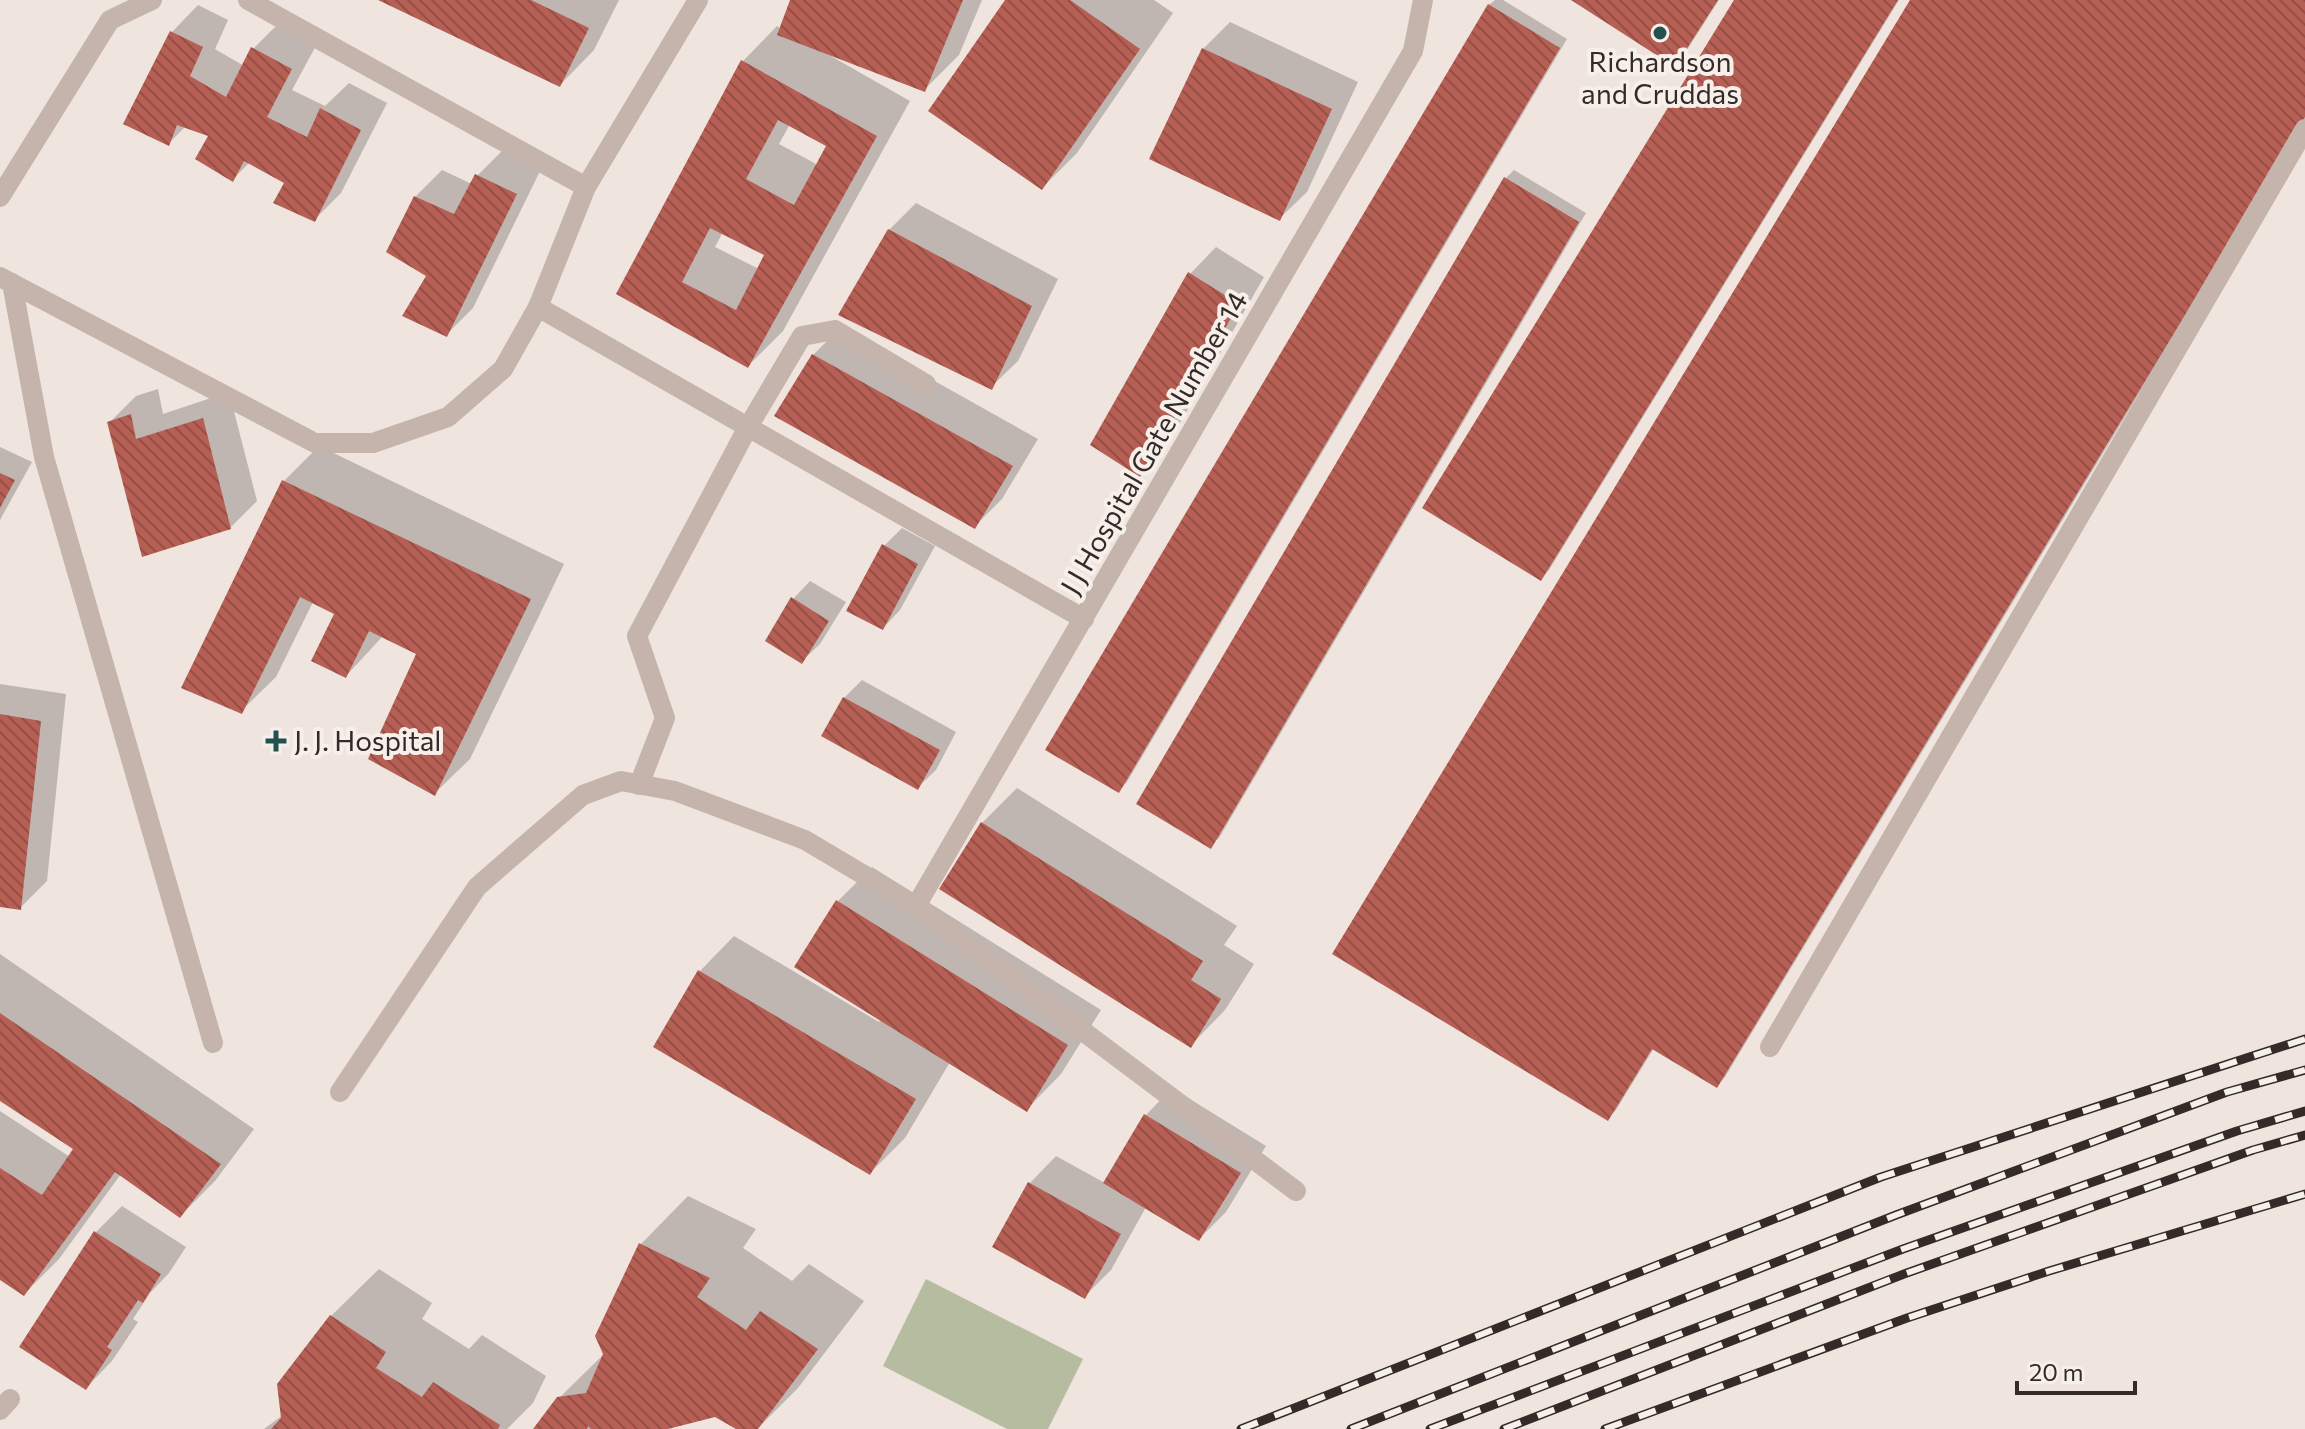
<svg xmlns="http://www.w3.org/2000/svg" width="2305" height="1429" viewBox="0 0 2305 1429" font-family="Commissioner,sans-serif">
<defs>
<pattern id="building-back-hatch" width="6" height="6" patternUnits="userSpaceOnUse" patternTransform="scale(2)"><rect width="6" height="6" fill="#b65f54"/><path d="M-1 5l2 2M0 0l6 6M5-1l2 2" fill="none" stroke="#954f46"/></pattern>
</defs>
<rect width="100%" height="100%" fill="#efe4de"/>
<path fill="#b6bc9f" d="M926,1279L1083,1359L1048,1429H1007L883,1366Z"/>
<g fill="#0003" fill-rule="evenodd">
<path d="M383,0H619L594,50L560,85Z"/>
<path d="M792,0H982L959,55L924,90L830,53L829,55L910,101L783,331L748,366L619,293L743,61L777,26L782,29ZM790,124L829,145L818,165L779,144ZM723,232L766,255L759,269L715,247Z"/>
<path d="M1007,0H1154L1173,13L1077,153L1042,188Z"/>
<path d="M1495,0H1503L1567,39L1127,782L1118,791L1489,5Z"/>
<path d="M1575,0H1719L1683,56L1675,64Z"/>
<path d="M1737,0H1899L1549,570L1541,578Z"/>
<path d="M1912,0H2305V120L1725,1077L1717,1086L1654,1048L1616,1110L1607,1119Z"/>
<path d="M198,5L228,20L215,49L244,66L253,49L280,22L318,42L292,90L325,106L349,83L387,103L341,193L315,219L287,182L250,162L233,179L211,135L186,126L168,144L172,32Z"/>
<path d="M1230,22L1358,82L1307,192L1280,218L1203,49Z"/>
<path d="M504,149L542,167L473,308L446,335L428,275L415,197L442,170L472,184L477,176Z"/>
<path d="M1514,170L1586,213L1219,838L1210,846L1138,804L1506,178Z"/>
<path d="M916,203L1058,279L1018,361L991,387L889,230Z"/>
<path d="M1216,247L1264,277L1166,447L1139,474L1190,274Z"/>
<path d="M840,328L1038,439L1002,499L975,526L813,355Z"/>
<path d="M158,389L163,414L229,392L257,501L230,528L109,423L136,396Z"/>
<path d="M319,446L564,564L470,759L435,793L419,653L383,636L346,676L336,613L313,602L276,677L241,711L183,687L284,481Z"/>
<path d="M0,447L32,462L0,520Z"/>
<path d="M902,528L935,546L900,610L883,628L884,546Z"/>
<path d="M810,581L846,602L820,644L802,661L793,599Z"/>
<path d="M862,680L956,732L936,770L918,787L844,698Z"/>
<path d="M0,684L66,694L47,881L20,908L0,905Z"/>
<path d="M1017,788L1237,926L1224,945L1254,964L1225,1010L1191,1045L982,823Z"/>
<path d="M872,867L1101,1010L1061,1074L1027,1109L950,1062L905,1138L870,1173L700,971L734,936L879,1022L881,1019L837,902Z"/>
<path d="M0,954L254,1129L215,1181L180,1216L121,1174L59,1259L24,1294L0,1278V1111L70,1157L76,1148L0,1098Z"/>
<path d="M1172,1088L1266,1146L1226,1212L1199,1239L1146,1207L1111,1270L1084,1297L995,1246L1030,1183L1056,1156L1105,1183L1146,1115Z"/>
<path d="M688,1196L756,1229L743,1248L792,1281L809,1264L864,1301L798,1388L757,1429H740L715,1414L666,1429H535L559,1398L605,1353L641,1244Z"/>
<path d="M122,1206L186,1247L169,1273L150,1293L133,1319L138,1322L112,1361L86,1388L96,1232Z"/>
<path d="M379,1269L432,1303L422,1319L469,1349L482,1335L546,1376L533,1403L507,1429H264L283,1415L331,1316Z"/>
</g>
<g fill="url(#building-back-hatch)" fill-rule="evenodd">
<path d="M378,0H531L589,28L560,87Z"/>
<path d="M790,0H963L925,92L777,35Z"/>
<path d="M1005,0H1070L1140,49L1042,190L928,111Z"/>
<path d="M1571,0H1718L1675,67Z"/>
<path d="M1734,0H1898L1541,581L1422,508Z"/>
<path d="M1910,0H2305V117L1717,1088L1652,1049L1608,1121L1332,954Z"/>
<path d="M1488,4L1560,48L1119,793L1045,750Z"/>
<path d="M170,31L203,47L190,76L226,97L251,47L292,69L267,117L307,137L320,108L361,130L315,222L273,203L284,183L244,161L233,182L195,159L208,136L177,125L169,146L123,124Z"/>
<path d="M1202,48L1332,109L1280,221L1149,159Z"/>
<path d="M741,60L877,136L748,368L616,294ZM778,120L826,146L794,205L746,179ZM710,228L764,255L736,310L682,282Z"/>
<path d="M475,174L517,194L447,337L402,316L426,276L386,252L414,196L454,214Z"/>
<path d="M1504,177L1579,222L1211,849L1136,804Z"/>
<path d="M888,229L1032,306L992,390L838,315Z"/>
<path d="M1188,272L1239,304L1140,477L1090,445Z"/>
<path d="M812,354L1013,466L975,529L774,416Z"/>
<path d="M131,414L136,439L203,418L231,529L142,557L107,422Z"/>
<path d="M0,473L15,480L0,508Z"/>
<path d="M282,480L531,599L435,796L368,759L416,654L369,631L346,678L311,661L334,614L300,597L242,714L181,688Z"/>
<path d="M882,544L918,564L883,630L846,611Z"/>
<path d="M791,597L829,621L802,664L765,641Z"/>
<path d="M843,697L940,750L918,790L821,736Z"/>
<path d="M0,714L41,721L21,910L0,907Z"/>
<path d="M981,822L1203,961L1191,980L1221,999L1191,1048L939,889Z"/>
<path d="M836,900L1068,1045L1027,1112L794,967Z"/>
<path d="M698,970L916,1099L870,1175L653,1047Z"/>
<path d="M0,1013L221,1164L180,1218L115,1172L24,1296L0,1280V1168L42,1195L73,1149L0,1101Z"/>
<path d="M1144,1114L1241,1173L1199,1241L1103,1183Z"/>
<path d="M1028,1182L1121,1234L1085,1299L992,1247Z"/>
<path d="M94,1231L161,1274L143,1303L138,1300L107,1347L112,1350L86,1390L19,1347Z"/>
<path d="M639,1243L710,1278L697,1297L746,1330L760,1311L818,1349L758,1429H736L715,1417L668,1429H591L588,1426L587,1429H533L557,1397L586,1393L603,1354L595,1336Z"/>
<path d="M330,1315L386,1352L376,1368L422,1397L433,1382L500,1425L498,1429H271L281,1418L277,1384Z"/>
</g>
<g fill="none" stroke-linecap="round" stroke-linejoin="round">
<g stroke="#c5b4ab" stroke-width="20">
<path d="M248,0L586,187"/>
<path d="M0,197L110,20L152,0"/>
<path d="M0,277L315,443H373L448,417L503,369L538,307L586,187L698,0"/>
<path d="M12,283L44,457L213,1043"/>
<path d="M538,307L1084,619"/>
<path d="M639,785L665,718L637,636L748,427L802,336L835,330L926,384"/>
<path d="M916,906L1413,51L1423,0"/>
<path d="M1770,1047L2305,129"/>
<path d="M340,1092L477,887L583,795L621,781L675,791L805,840L916,906L1296,1191"/>
<path d="M0,1410L10,1399"/>
</g>
<defs>
<g id="rail">
<path d="M1241,1429L1881,1177L2305,1039"/>
<path d="M1351,1429L1896,1215L2227,1092L2305,1070"/>
<path d="M1430,1429L1903,1249L2237,1131L2305,1111"/>
<path d="M1504,1429L1904,1274L2253,1150L2305,1135"/>
<path d="M1605,1429L1907,1318L2049,1271L2305,1194"/>
</g>
</defs>
<use href="#rail" stroke="#342b29" stroke-width="9"/>
<use href="#rail" stroke="#f7efe9" stroke-width="6" stroke-dasharray="18" stroke-linecap="butt"/>
</g>
<g fill="#24504d" stroke="#f7efe9" stroke-width="3">
<circle cx="1660" cy="33" r="8"/>
<path d="M272 729h8v8h8v8h-8v8h-8v-8h-8v-8h8z"/>
</g>
<g text-anchor="middle" stroke-width="8" stroke-linejoin="round" paint-order="stroke">
<g font-size="28" fill="#342b29" stroke="#f7efe9">
<text x="1660" y="72">Richardson<tspan x="1660" dy="32">and Cruddas</tspan></text>
<text x="294" y="751" text-anchor="start">J. J. Hospital</text>
</g>
<g font-size="28" fill="#342b29" stroke="#f7efe9">
<text transform="translate(1154 443) rotate(-60)" y="10">J J Hospital Gate Number 14</text>
</g>
</g>
<path d="M2017 1381v12h118v-12" fill="none" stroke="#342b29" stroke-width="4"/>
<text x="2029" y="1381" font-size="24" fill="#342b29" stroke="#f7efe9" stroke-width="6" paint-order="stroke">20 m</text>
</svg>
